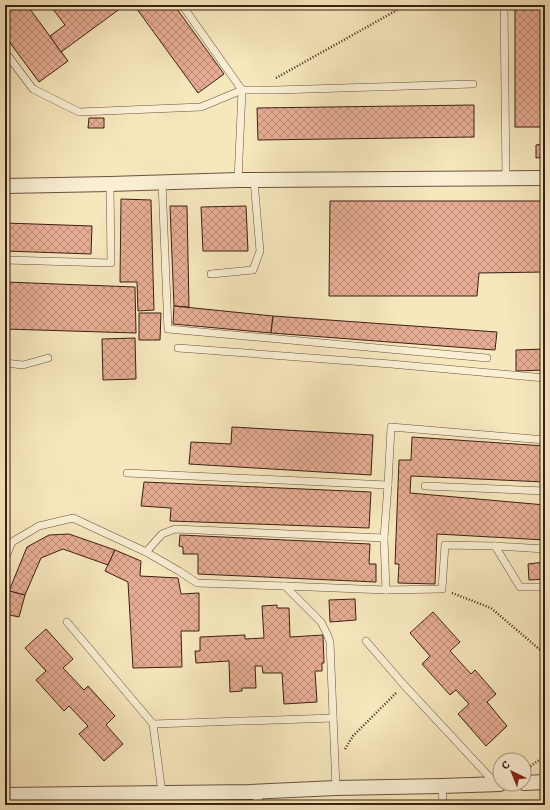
<svg xmlns="http://www.w3.org/2000/svg" width="550" height="810" viewBox="0 0 550 810" font-family="Alegreya,serif">
<defs>
<pattern id="building-cross-hatch" width="8" height="8" patternUnits="userSpaceOnUse"><rect width="8" height="8" fill="#e7ad94"/><path d="M0 0l8 8M0 8l8-8" fill="none" stroke="#bc8c78"/></pattern>
</defs>
<rect width="100%" height="100%" fill="#f7e7bd"/>
<filter id="stains"><feTurbulence type="fractalNoise" baseFrequency=".005" numOctaves="4"/><feColorMatrix values="0 0 0 0 .2 0 0 0 0 .09 0 0 0 0 .02 0 0 0 .5 -.17"/></filter>
<radialGradient id="worn" r=".72"><stop offset=".6" stop-color="#630" stop-opacity="0"/><stop offset="1" stop-color="#630" stop-opacity=".3"/></radialGradient>
<g fill="url(#building-cross-hatch)" stroke="#3b2014">
<path d="M5,5H27L68,61L39,82L5,36Z"/>
<path d="M50,5H125L61,52L50,36L65,25Z"/>
<path d="M134,5H174L224,74L198,93Z"/>
<rect x="515" y="5" width="29" height="122"/>
<path d="M544,5H545V104Z"/>
<path d="M474,105V137L258,140L257,108Z"/>
<path d="M89,118H104V128H88Z"/>
<path d="M545,144V157L536,158V145Z"/>
<path d="M121,199L151,200L154,310L138,311L137,282H120Z"/>
<path d="M330,201H545V272L479,273L477,296H329Z"/>
<path d="M170,206H187L189,307L174,306Z"/>
<path d="M246,206L248,251H203L201,207Z"/>
<path d="M5,223L92,226L91,254L5,251Z"/>
<path d="M5,282L135,287L136,333L5,329Z"/>
<path d="M174,306L273,316L271,333L173,324Z"/>
<path d="M139,313H161L160,340H139Z"/>
<path d="M273,316L497,332L495,350L271,333Z"/>
<path d="M135,338L136,379L103,380L102,339Z"/>
<path d="M545,349V370L516,371V350Z"/>
<path d="M232,427L373,435L371,475L189,464L191,442L231,444Z"/>
<path d="M412,437L545,446V482L411,476L410,493L545,505V540L437,534L435,584L398,583L399,564H395L399,460H411Z"/>
<path d="M144,482L371,492L369,528L170,521L171,508L141,506Z"/>
<path d="M69,534L115,550L108,565L63,549L41,558L25,595L9,591L27,547L49,535Z"/>
<path d="M180,535L370,544L369,564H376V582L198,574V554H183V547L179,546Z"/>
<path d="M115,550L141,561L140,576L178,578L181,594L199,593V631H181L182,667L133,668L128,582L105,571Z"/>
<path d="M545,562V579L529,580L528,564Z"/>
<path d="M5,590L25,595L19,617L5,614Z"/>
<path d="M355,599L356,620L330,622L329,600Z"/>
<path d="M277,605V608H289L290,637L323,635L324,663H322V671H315L317,702L284,704L282,673H263L262,666H255L256,688H242V691L230,692L229,661L196,663L195,651H200V637L245,635V639L264,638L262,606Z"/>
<path d="M433,612L460,642L450,651L471,674L475,670L496,694L487,702L507,726L486,746L458,714L469,704L456,690L450,695L422,664L430,656L410,633Z"/>
<path d="M46,629L73,659L63,668L84,690L88,686L115,716L106,725L123,744L104,761L79,734L88,726L69,706L64,711L36,680L46,671L25,648Z"/>
</g>
<g fill="none" stroke-linecap="round" stroke-linejoin="round">
<defs>
<g id="lane">
<path d="M504,5L506,178"/>
<path d="M5,52L33,89L79,112L201,107L242,90L182,5"/>
<path d="M238,180L242,90H276L473,84"/>
<path d="M162,183L168,329L487,358"/>
<path d="M5,260L111,263L110,184"/>
<path d="M211,274L253,270L260,251L254,180"/>
<path d="M178,348L391,364L545,378"/>
<path d="M5,363L23,365L48,358"/>
<path d="M127,473L388,485"/>
<path d="M425,486L545,491"/>
<path d="M495,546L520,587H545"/>
<path d="M146,552L179,571L197,583L285,586L386,590L384,538"/>
<path d="M5,558L6,557L12,542L39,526L73,518L146,552L162,534L175,529L384,538L388,485L391,427L545,440"/>
<path d="M285,586L321,622L327,634L330,642L336,788"/>
<path d="M386,590L442,589L445,545L495,546L545,549"/>
<path d="M67,622L153,724L162,793"/>
<path d="M366,641L404,685L496,784"/>
<path d="M153,724L333,718"/>
<path d="M442,786L443,805"/>
<path d="M251,792L263,805"/>
<path d="M78,794L84,805"/>
</g>
<g id="street">
<path d="M5,186L110,184L238,180L545,178"/>
<path d="M524,783L545,782"/>
<path d="M5,795L250,792L336,788L442,786L500,784"/>
</g>
</defs>
<use href="#lane" stroke="#6a523e" stroke-width="8"/>
<use href="#street" stroke="#6a523e" stroke-width="16"/>
<g stroke="#3b2014" stroke-width="2.5" stroke-dasharray="1 2" stroke-linecap="butt">
<path d="M276,78L406,5"/>
<path d="M452,593L491,608L545,654"/>
<path d="M345,749L353,736L397,692"/>
<path d="M528,768L545,756"/>
</g>
<use href="#lane" stroke="#faefd4" stroke-width="7"/>
<use href="#street" stroke="#faefd4" stroke-width="14"/>
</g>
<rect width="550" height="810" fill="none" stroke="#f7e7bd" stroke-width="20"/>
<rect x="6" y="6" width="538" height="798" fill="none" stroke="#3b2014" stroke-width="2"/>
<rect x="10" y="10" width="530" height="790" fill="none" stroke="#3b2014"/>
<g transform="translate(512 772) rotate(317)"><circle r="19" fill="#faefd4" stroke="#ae9c87"/>
<path d="M0-3L7 15L0 10L-7 15Z" fill="#8f2418"/>
<text y="-6" font-size="11" font-weight="bold" text-anchor="middle" fill="#3b2014">С</text>
</g>
<rect width="100%" height="100%" filter="url(#stains)"/>
<rect width="100%" height="100%" fill="url(#worn)"/>
</svg>
